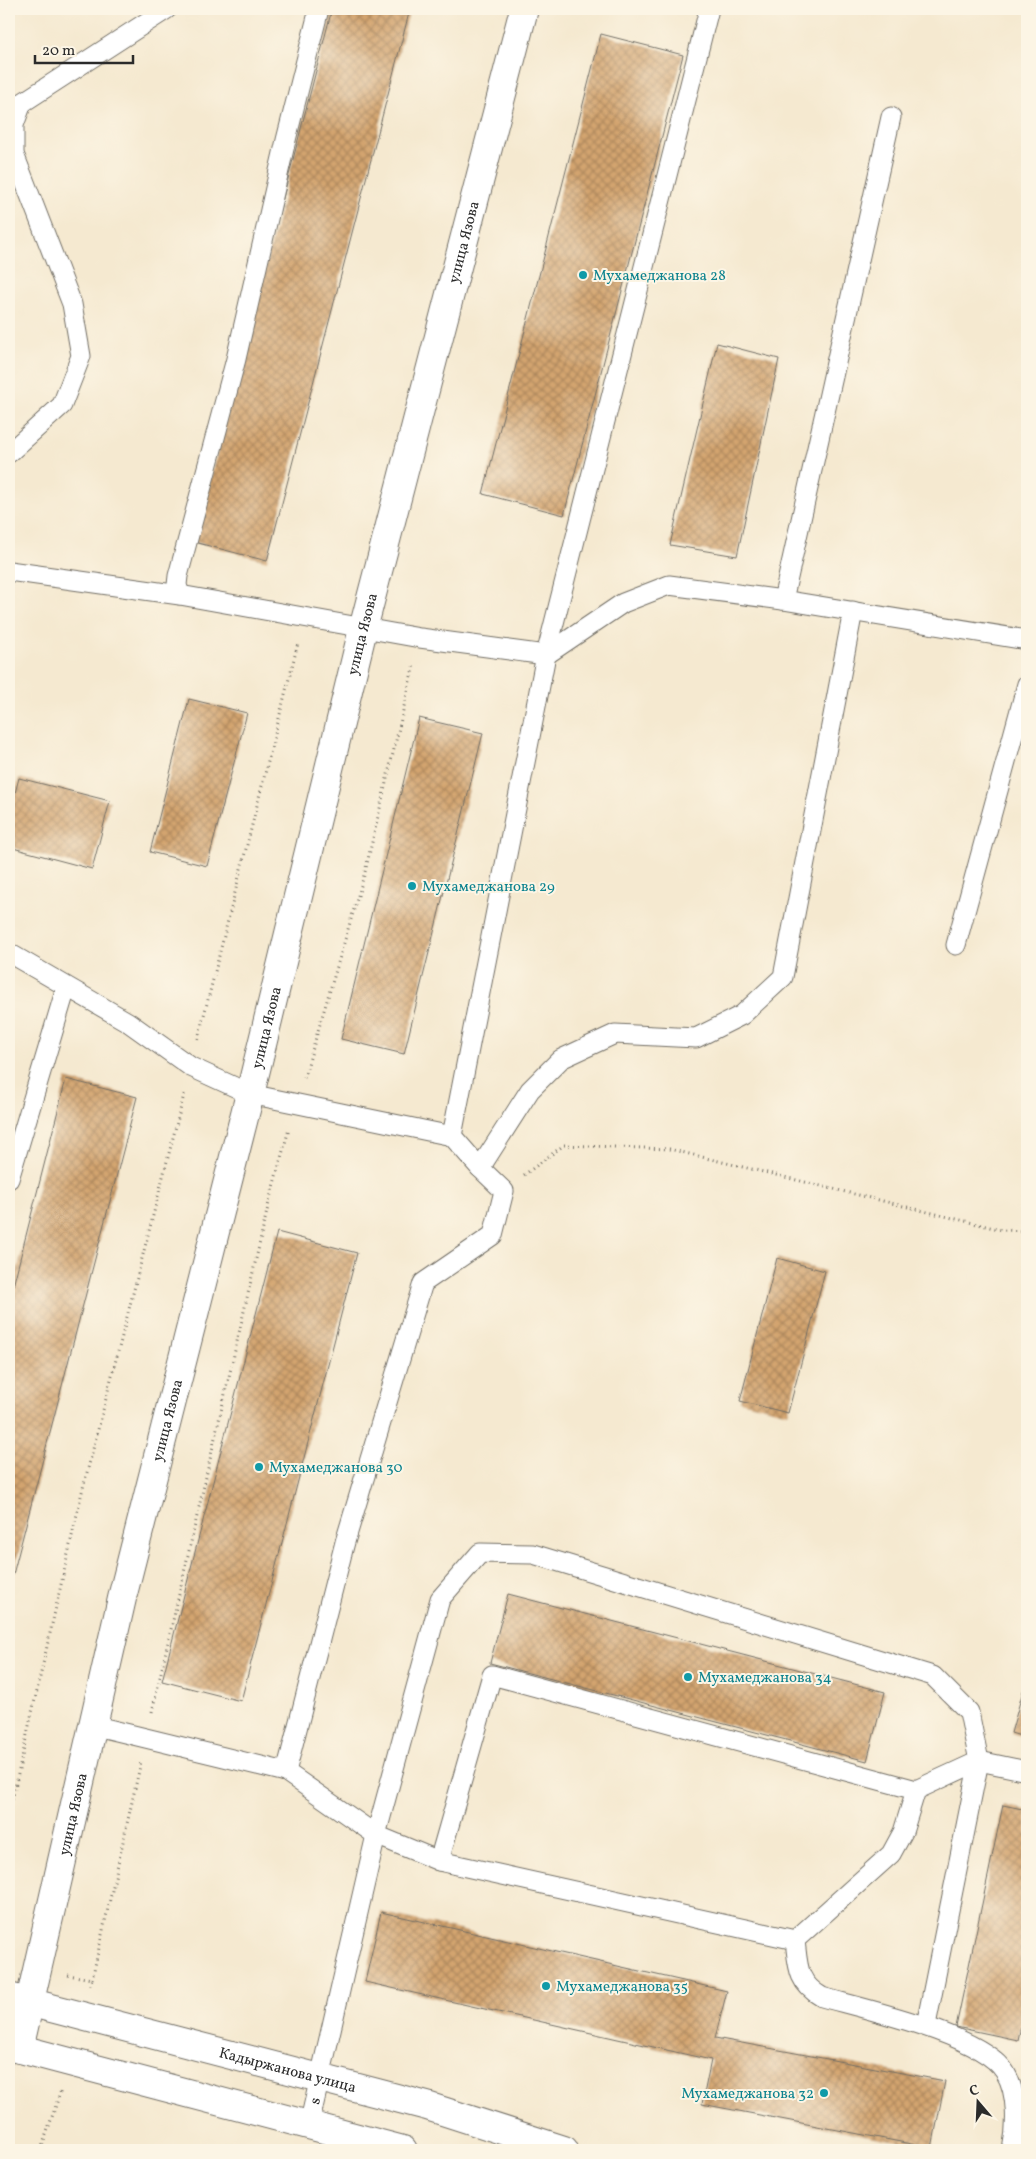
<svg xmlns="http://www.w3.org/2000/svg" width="1036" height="2159" viewBox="0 0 1036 2159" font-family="Vollkorn,serif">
<defs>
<pattern id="building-cross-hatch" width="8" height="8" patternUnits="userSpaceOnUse" patternTransform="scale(1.25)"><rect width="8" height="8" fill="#d3a470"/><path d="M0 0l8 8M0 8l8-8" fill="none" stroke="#ab865c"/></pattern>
</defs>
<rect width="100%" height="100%" fill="#fcf5e5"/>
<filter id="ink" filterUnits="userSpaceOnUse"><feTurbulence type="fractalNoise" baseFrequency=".02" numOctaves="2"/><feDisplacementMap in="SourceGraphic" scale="10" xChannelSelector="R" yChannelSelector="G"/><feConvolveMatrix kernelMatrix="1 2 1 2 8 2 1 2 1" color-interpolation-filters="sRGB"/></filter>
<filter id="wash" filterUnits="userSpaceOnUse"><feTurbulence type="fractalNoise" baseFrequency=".0096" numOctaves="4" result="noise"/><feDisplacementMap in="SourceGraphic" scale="20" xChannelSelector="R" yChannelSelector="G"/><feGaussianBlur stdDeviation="1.12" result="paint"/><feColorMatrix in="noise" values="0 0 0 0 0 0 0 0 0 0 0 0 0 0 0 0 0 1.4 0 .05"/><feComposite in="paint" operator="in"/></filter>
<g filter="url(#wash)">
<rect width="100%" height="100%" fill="#f5e9d0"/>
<g id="blocks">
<g fill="url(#building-cross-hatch)">
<path d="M332,9H410L267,561L194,542Z"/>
<path d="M601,34L683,55L564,515L483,494Z"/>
<path d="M717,343L779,359L737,556L670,545Z"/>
<path d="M189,699L247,713L207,866L150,852Z"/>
<path d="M419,718L483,733L404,1054L341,1039Z"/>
<path d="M19,778L110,801L92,869L9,847V816Z"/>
<path d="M66,1079L137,1097L9,1590V1302Z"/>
<path d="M277,1232L357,1253L241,1701L162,1681Z"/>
<path d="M777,1258L825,1271L788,1413L740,1401Z"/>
<path d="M508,1594L885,1692L867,1761L490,1663Z"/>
<path d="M1027,1677V1738L1011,1733Z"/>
<path d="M1003,1805L1027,1810V1997L1018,2040L956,2027Z"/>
<path d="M381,1912L727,1991L715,2038L945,2081L932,2148L702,2104L711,2060L365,1982Z"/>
</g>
</g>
</g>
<g filter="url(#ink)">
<use href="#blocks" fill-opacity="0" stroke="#726e65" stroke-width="1"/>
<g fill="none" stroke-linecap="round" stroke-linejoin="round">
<defs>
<g id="lane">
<path d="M9,453L62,405L81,356L72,304L14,154V125L22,103L167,9"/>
<path d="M9,571L180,595L420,638L546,655L623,603L669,585L783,600L1027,640"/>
<path d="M180,595L177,585L178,576L236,359L286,140L319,9"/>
<path d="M783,600L891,117"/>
<path d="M956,945L1027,684"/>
<path d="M9,953L128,1022L191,1067L250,1094L452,1136L546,655L709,9"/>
<path d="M480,1168L530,1090L561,1059L615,1034L696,1038L742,1015L783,977L853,611"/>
<path d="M9,1179L66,988"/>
<path d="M92,1725L286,1772L345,1542L423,1283L493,1235L504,1191L480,1168L452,1136"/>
<path d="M286,1772L376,1835L440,1599L480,1553L533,1554L933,1676L969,1712L979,1761L926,2025"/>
<path d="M795,1940L439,1861L492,1675L916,1790L979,1761L1027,1771"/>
<path d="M795,1940C798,1966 797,1983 822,1997C865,2009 983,2035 1005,2072C1018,2093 1017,2127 1012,2150"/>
<path d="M795,1940L891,1854L903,1832L916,1790"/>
<path id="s1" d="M309,2125L376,1835L439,1861"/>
</g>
<g id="secondary">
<path id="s2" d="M9,1997L427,2106L564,2150"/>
<path d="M9,2046L403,2150"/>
<path id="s3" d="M19,2049L123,1594L250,1094L363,629L524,9"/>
</g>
</defs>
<use href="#lane" stroke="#726e65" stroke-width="21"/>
<use href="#secondary" stroke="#726e65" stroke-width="30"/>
<g stroke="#726e65" stroke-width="3" stroke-dasharray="1 4" stroke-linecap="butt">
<path d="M198,1039L298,643"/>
<path d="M304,1078L365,872L414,664"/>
<path d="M524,1175L564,1145L669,1149L1002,1230L1027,1231"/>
<path d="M152,1712L270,1198L289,1129"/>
<path d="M9,1814L82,1492L185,1091"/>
<path d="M68,1975L92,1979L89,1988"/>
<path d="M92,1979L141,1762"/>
<path d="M41,2150L61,2090"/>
</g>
<use href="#lane" stroke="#fff" stroke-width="19"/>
<use href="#secondary" stroke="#fff" stroke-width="28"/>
</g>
</g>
<g fill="#0f9aa8" stroke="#fcf5e5" stroke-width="2">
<circle cx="583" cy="275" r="5"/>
<circle cx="412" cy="886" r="5"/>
<circle cx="259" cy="1467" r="5"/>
<circle cx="688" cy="1677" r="5"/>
<circle cx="546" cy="1986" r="5"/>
<circle cx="824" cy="2093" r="5"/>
</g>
<g text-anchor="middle" stroke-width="4" stroke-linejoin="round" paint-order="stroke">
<g font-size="15" fill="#2b2b2b" stroke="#fcf5e5">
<text dy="5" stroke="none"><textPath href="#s3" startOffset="1861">улица Язова</textPath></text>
<text dy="5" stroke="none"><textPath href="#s3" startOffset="1456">улица Язова</textPath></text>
<text dy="5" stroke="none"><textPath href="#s3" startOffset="1051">улица Язова</textPath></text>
<text dy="5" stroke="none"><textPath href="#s3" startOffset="646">улица Язова</textPath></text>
<text dy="5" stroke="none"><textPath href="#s3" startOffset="241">улица Язова</textPath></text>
<text dy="5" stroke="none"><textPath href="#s2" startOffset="288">Кадыржанова улица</textPath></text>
<text dy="5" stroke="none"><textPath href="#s1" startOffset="25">s</textPath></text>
</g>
<g font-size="15" fill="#0d838f" stroke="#fcf5e5" text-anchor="start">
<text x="593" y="280">Мухамеджанова 28</text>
<text x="422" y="891">Мухамеджанова 29</text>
<text x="269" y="1472">Мухамеджанова 30</text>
<text x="698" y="1682">Мухамеджанова 34</text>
<text x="556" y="1991">Мухамеджанова 35</text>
<text x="814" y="2098" text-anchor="end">Мухамеджанова 32</text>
</g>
</g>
<rect width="1036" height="2159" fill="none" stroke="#fcf5e5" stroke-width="30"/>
<g transform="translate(978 2102) rotate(341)" stroke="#fcf5e5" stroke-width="4" paint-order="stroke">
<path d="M0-4L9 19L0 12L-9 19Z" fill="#2b2b2b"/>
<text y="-8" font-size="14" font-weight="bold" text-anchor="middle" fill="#2b2b2b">С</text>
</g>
<path d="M35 55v8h98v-8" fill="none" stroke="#2b2b2b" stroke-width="2.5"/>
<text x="42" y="55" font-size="15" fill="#2b2b2b" stroke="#fcf5e5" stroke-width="4" paint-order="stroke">20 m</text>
</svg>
